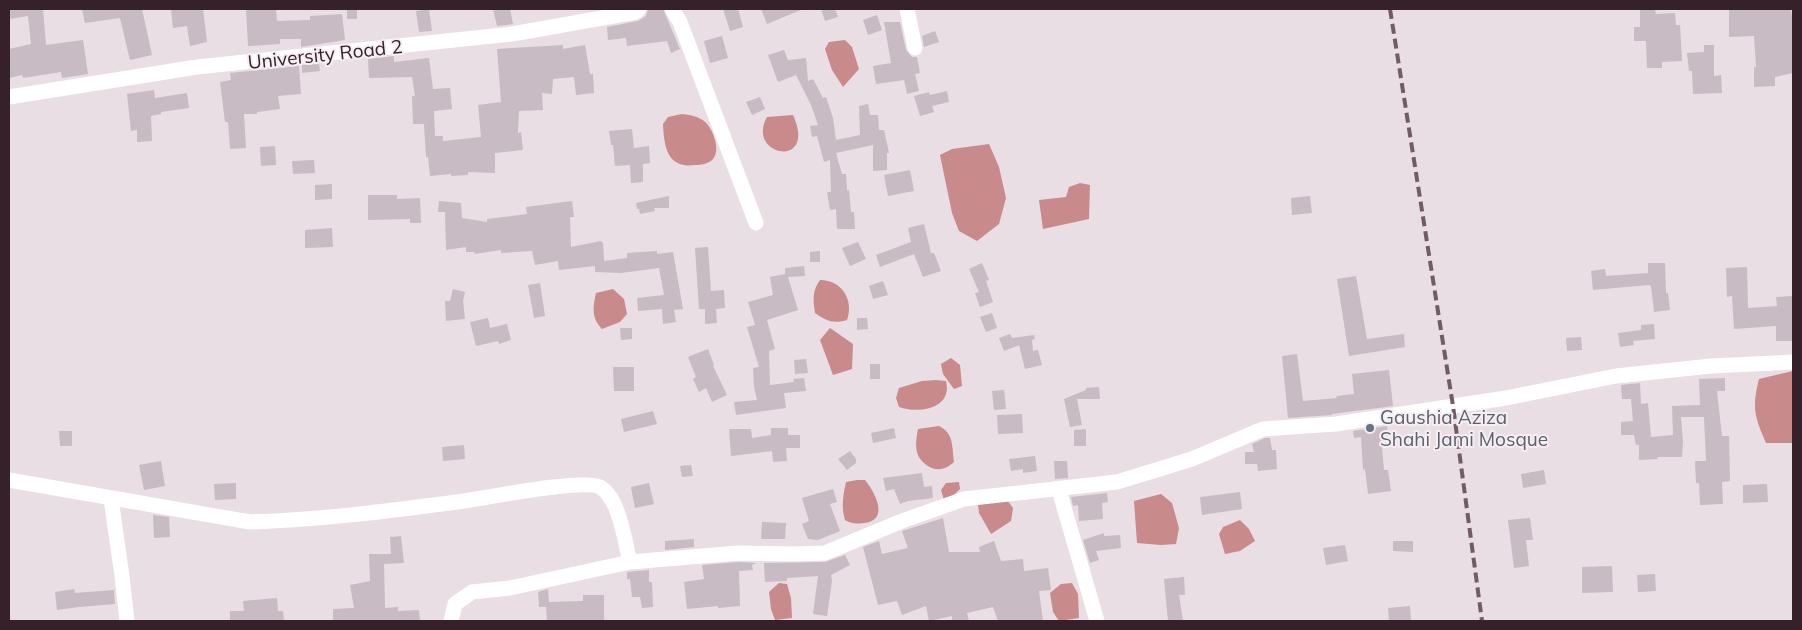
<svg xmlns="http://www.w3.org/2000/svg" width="1802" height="630" viewBox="0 0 1802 630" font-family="Mulish,sans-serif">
<rect width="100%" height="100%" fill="#e8dee4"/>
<g fill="#c98a8b">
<path d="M845,40L852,47L859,69L843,87L832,70L825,49L829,42Z"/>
<path d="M682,114C690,115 697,116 704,121C713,128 721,150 713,159C709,164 700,165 695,165C667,169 664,146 663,124L668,117Z"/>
<path d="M793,115C818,170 745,156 767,117Z"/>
<path d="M989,144L999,167L1006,198L999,224L977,241L959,231L952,213L940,155L952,149Z"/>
<path d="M1080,183L1090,185L1089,219L1043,229L1039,200L1066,197L1069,187Z"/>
<path d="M820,280C842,280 854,300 847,320C834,324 826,321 815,313C813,300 812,291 820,280Z"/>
<path d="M613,289L624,299L627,314L620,322L602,329C591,318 593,307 596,293Z"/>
<path d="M830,328L853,344L852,369L833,375L820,340Z"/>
<path d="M951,358L960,365L962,386L954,389L943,374L941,364Z"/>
<path d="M1793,371V443H1766C1754,416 1752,407 1759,379Z"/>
<path d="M936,380L946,381C953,409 918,414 899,407L896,398L899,388L922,381Z"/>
<path d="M939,426C954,433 952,447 954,462C946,469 938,472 928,466C914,457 915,445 918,429Z"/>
<path d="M857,480H865C875,492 890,520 864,523C856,524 852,524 845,520C841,506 843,496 846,482Z"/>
<path d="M959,482L960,489L950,499L944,500L941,490L946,483Z"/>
<path d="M1161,494L1172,503L1179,528L1176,544L1161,545L1137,543L1134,501Z"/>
<path d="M1007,500L1013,508L1011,521L991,534L979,513L978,504Z"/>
<path d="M1240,520L1249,529L1255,541L1240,551L1225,554L1219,534L1223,527Z"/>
<path d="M779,583L787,584L791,598L792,618L775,620L771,609L769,592Z"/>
<path d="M1072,583L1078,594L1079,618L1059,621L1053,612L1050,593L1061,584Z"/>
</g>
<g fill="#c8bbc3">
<path d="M9,9H43L46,45L83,40L88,74L62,78L61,72L23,78L22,75L9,78V49L31,44L28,16L9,19Z"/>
<path d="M82,9H142L152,55L130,60L120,18L85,23Z"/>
<path d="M171,9H203L207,42L190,46L187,26L173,28Z"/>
<path d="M246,9H276L277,21L310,20V16L342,14L345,40L301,47V39H280V44L248,46Z"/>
<rect x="347" y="9" width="10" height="10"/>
<path d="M429,9L432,31L419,32L416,11Z"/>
<path d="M493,9H510L513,24L497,26Z"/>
<path d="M648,9H663L680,49L671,53L667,41L627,46L626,38L608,40L607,27L638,21L646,16Z"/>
<path d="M723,9H738L743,27L730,31Z"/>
<path d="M761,9H803L767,24Z"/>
<path d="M821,9H835L838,17L825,21Z"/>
<path d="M1640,9H1655L1656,14L1675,13L1676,25H1680L1682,61L1662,62V68H1647L1646,41H1634V27H1640Z"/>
<path d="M1729,9H1791L1793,27V73L1775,77V86L1754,87V67H1756L1754,36L1729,37Z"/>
<path d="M877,15L882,30L868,35L863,20Z"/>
<path d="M884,22H900L906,50L912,57H917L920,73L915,74L919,91L907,94L904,80L876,84L873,66L891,63Z"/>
<path d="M935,31L939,42L924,47L922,36Z"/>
<path d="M722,36L728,58L710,63L704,41Z"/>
<path d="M563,45V49L585,45L590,74H593L594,93L576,95L574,77L553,79L552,94L542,93L543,110L519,111L518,133L521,132L523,150L495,153V173L468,172V175L451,176V174L430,176L428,157H426L424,124H413L412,96H415L412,77L369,78L368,59L394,56V62L429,58L433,89L450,88L452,109L434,111L435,136H443V141L481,137L478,105L501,102L497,49Z"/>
<path d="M1704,45H1714V76L1721,75L1722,93L1693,94L1692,71H1689L1687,53L1704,52Z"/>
<path d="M784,50L788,60L806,58L808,81L813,79L823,98L826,97L833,118L836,140L860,135L859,106L868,104L870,115H878L879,130H884L889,153H887V170L873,171V145L836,153L842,174H846L847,190H849L851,212H854L855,229H837L836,209L830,210L827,192H831L830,160L824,162L817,136L812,137L810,126L818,125L811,105L796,75L778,82L768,55Z"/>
<path d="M319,64L320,71L302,73V65Z"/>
<path d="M299,66L301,94L278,96L280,109L257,112V114H244L246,148L230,149L228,122H225L220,82L231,80L230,73Z"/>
<path d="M154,90L155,98L187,93L189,108L161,112V114L151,116L152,141L137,142V130L131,131L127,94Z"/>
<path d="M947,91L949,102L932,106L934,112L920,116L914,96L929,92L930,95Z"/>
<path d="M760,97L765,109L752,115L746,102Z"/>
<path d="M632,129L634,148L649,146L650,163L643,164V182L631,183L630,165L615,166L613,145H611L609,131Z"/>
<path d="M275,146L276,165L261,166L260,147Z"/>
<path d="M314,160L315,173L293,174L292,161Z"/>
<path d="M910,170L914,191L888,196L884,175Z"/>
<path d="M332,184V199L315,200V185Z"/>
<path d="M368,195H397V199L420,198L421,223H410V219L368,220Z"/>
<path d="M669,196V208H654L655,211L640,214L639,209H637L636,203Z"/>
<path d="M1310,196L1312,213L1292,215L1291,198Z"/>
<path d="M439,201L461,203L462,218L487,222V219L527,214L526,207L572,201L574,217H570L571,247L601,241L603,243L604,261L627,258V253L657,251V254L673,252L683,309L674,310L676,322L663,324L662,309L638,311L637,298L664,295L659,268L621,273L595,272V266L559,270L558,261L535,265L532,251L501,253V250L475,254L474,252H466V247L446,250L445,212H438Z"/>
<path d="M924,224L931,253H934L941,271L923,277L914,254L880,267L876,255L911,242L908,228Z"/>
<path d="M332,228L333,247L305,248V230Z"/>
<path d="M858,242L866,259L850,266L842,248Z"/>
<path d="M708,247L711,291L724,290L725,308L716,309L717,323L705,324V309H699L695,248Z"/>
<path d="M820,251V262H810V252Z"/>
<path d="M982,263L989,280L986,281L993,302L980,307L975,293L979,292L969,269Z"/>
<path d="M1648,263H1665L1666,293H1668L1670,310L1654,312L1651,286L1649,285L1593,290L1591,271L1605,269L1606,276L1648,273Z"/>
<path d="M804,266L805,276L788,277L798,310L767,320L775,349L769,351L770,385L794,382L793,379L804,378L806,391L784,393L786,408L736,415L734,402L757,400L754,387L753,368L759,367L747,327L755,325L748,302L773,295L770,277L785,274V268Z"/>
<path d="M1747,267L1748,308L1777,306L1776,297L1793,296L1792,341H1776V326L1734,329L1732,296L1727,297L1726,268Z"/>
<path d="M1356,276L1367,339L1404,334L1405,347L1349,356L1337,279Z"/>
<path d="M883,281L888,295L873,299L869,286Z"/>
<path d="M540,283L545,316L534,318L528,285Z"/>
<path d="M453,289L465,292L463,301L465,319L446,321L445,301H450Z"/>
<path d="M992,313L997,328L986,332L980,317Z"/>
<path d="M488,318L490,328L507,324L511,340L499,344L498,341L476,346L470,322Z"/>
<path d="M857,318H867L868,329L857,330Z"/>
<path d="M1654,324L1655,339L1633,341L1634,345L1620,347L1618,333L1641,330V325Z"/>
<path d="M620,328H632V339L621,340Z"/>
<path d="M1010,334L1012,338L1034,335L1035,339L1032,340L1033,351L1038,350L1042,365L1025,369L1019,345L1004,351L999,338Z"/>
<path d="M1581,337L1582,350L1567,351L1566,338Z"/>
<path d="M708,349L714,365L713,366L727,395L712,402L706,388L699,392L693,379L696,377L688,357Z"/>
<path d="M1297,354L1303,401L1337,398L1336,396L1354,394L1352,374L1389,370L1393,406L1332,414V415L1288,418L1282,356Z"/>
<path d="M806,359L808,373L795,374L794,360Z"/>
<rect x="870" y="364" width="10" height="15"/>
<path d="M613,367H634V391H614Z"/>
<path d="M1725,378V391H1717L1722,436H1729L1730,481L1722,482L1723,504L1700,505L1699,483H1696L1695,461H1706L1704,417H1681L1683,442L1682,457H1657L1658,459L1639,460V445H1636L1634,435H1621V422L1633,421L1631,399H1622L1621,385L1640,383L1641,404L1648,403L1651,437L1673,435L1672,406L1700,405L1699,379Z"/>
<path d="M1099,387L1100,399H1077L1082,425L1070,427L1064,399L1086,390V388Z"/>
<path d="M1004,390L1006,409L994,410L992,391Z"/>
<path d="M653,411L657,424L624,432L621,419Z"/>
<path d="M1022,414L1023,433L998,434L997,415Z"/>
<path d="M1387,426L1388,435L1381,436L1384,470H1388L1391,491L1368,494L1365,469L1363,470L1361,437L1354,438L1353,431Z"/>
<path d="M771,428H788V435H800V448H786L787,461L773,462L772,451L731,456L729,429H751L752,438L771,435Z"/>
<path d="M894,428L896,438L873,443L871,433Z"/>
<path d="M1086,429V446H1074V430Z"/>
<path d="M59,431H72V446H60Z"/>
<path d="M1265,438H1270L1272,450H1276L1277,469L1258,471L1257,464H1245V452H1254L1252,444Z"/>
<path d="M464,445L465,459L443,461L442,447Z"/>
<path d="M850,451L856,459V463L847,470L838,459Z"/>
<path d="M1035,456L1037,471L1023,473V469L1011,471L1009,459Z"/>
<path d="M161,461L165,486L144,490L139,465Z"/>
<path d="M1054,461H1067L1068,478L1055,479Z"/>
<path d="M691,465L693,476L682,477L680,466Z"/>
<path d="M1544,470L1546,484L1523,488L1521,474Z"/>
<path d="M922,473L924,487L932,486L933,498L908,501L900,504L894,489L886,491L883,478Z"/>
<path d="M236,483V499L215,500L214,484Z"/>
<path d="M649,483L654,504L635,508L631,487Z"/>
<path d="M1767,484L1768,502L1743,503V485Z"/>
<path d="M833,489L837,502L830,504L840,531L818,540L808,539L802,524L809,521L802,498Z"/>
<path d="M1240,492L1242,509L1202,515L1200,497Z"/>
<path d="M1107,493L1108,502L1102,503L1103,519L1079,521L1078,505L1073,506L1071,497Z"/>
<path d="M153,515L169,517L170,537L154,538Z"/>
<path d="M943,518L949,552H980L979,547L994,541L1001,561L1023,559L1024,571L1048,568L1051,590L1039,591L1043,621H998L993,607L967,613L969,621H952V616L929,621L926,606L902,615L897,601L878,605L863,547L879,541L882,554L908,548L902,531Z"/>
<path d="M1530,518L1533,540H1526L1529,566L1514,568L1508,520Z"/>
<path d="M762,522L786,523L785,539H761Z"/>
<path d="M1104,533V536L1120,535L1121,548L1096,551L1099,560L1090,563L1083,540Z"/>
<path d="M401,536L404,563L384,564L385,608L398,607V611L419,610L420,621H333V609L354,608L350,585L370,581L369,554H391L390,537Z"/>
<path d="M694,539V547L665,550V541Z"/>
<path d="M1393,541H1413V552L1393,551Z"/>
<path d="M1345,545L1348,561L1326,565L1323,548Z"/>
<path d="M845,555L850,565L831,575L832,581L827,616L813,614L818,576L787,578V581L765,582L764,563L825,562Z"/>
<path d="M739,562L757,563L752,565L753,570L739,571L740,606L718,608V606L687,609L684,582L704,579L702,565Z"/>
<path d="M1612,566L1613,592L1582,593V567Z"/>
<path d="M649,570V582H652L653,607L642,608L640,597H632L630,579H627V572Z"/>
<path d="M1655,574L1656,591L1638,592L1637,575Z"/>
<path d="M1184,577L1185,595H1179L1183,621H1168L1164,579Z"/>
<path d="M74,589L75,593L114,590L115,604L79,607L57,610L55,592Z"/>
<path d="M548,589L549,602L583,601V595H604V621H547L546,607H539L538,592Z"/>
<path d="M277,598L278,611H283L284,621H230V611H244L243,601Z"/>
<path d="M1410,606L1411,621H1389L1388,608Z"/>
</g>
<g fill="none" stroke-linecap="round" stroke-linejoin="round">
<g stroke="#fff" stroke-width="15">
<path d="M672,9L680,22L756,223"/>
<path d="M907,9L915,48"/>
<path d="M9,97L197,67L512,34L636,12L639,9"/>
<path d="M9,480L250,522C319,520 389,511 457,502C482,499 582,478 600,487C619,497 625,542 630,562L739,553L797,554L825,553L902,521L964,499L1117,482L1192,459L1263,429L1336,424L1506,398L1616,376L1711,366L1793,362"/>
<path d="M1059,490L1097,621"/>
<path d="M111,499L122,576L127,621"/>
<path d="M451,621L455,604L472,592L510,588L630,562"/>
</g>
<path stroke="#725b65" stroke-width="4" stroke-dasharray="10 5" stroke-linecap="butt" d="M1390,9L1453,406L1482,621"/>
</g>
<circle fill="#6b7280" stroke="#f5eef3" stroke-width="2" cx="1370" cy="428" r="5"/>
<g text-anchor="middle" stroke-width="4" stroke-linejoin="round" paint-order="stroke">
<g font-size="19" fill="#36212a" stroke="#f5eef3">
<text transform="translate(325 54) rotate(-6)" y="7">University Road 2</text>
</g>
<g font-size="19" fill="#5b616d" stroke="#f5eef3" text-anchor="start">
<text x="1380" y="424">Gaushia Aziza<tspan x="1380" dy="22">Shahi Jami Mosque</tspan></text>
</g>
</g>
<rect width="1802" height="630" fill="none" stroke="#36212a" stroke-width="20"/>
</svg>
